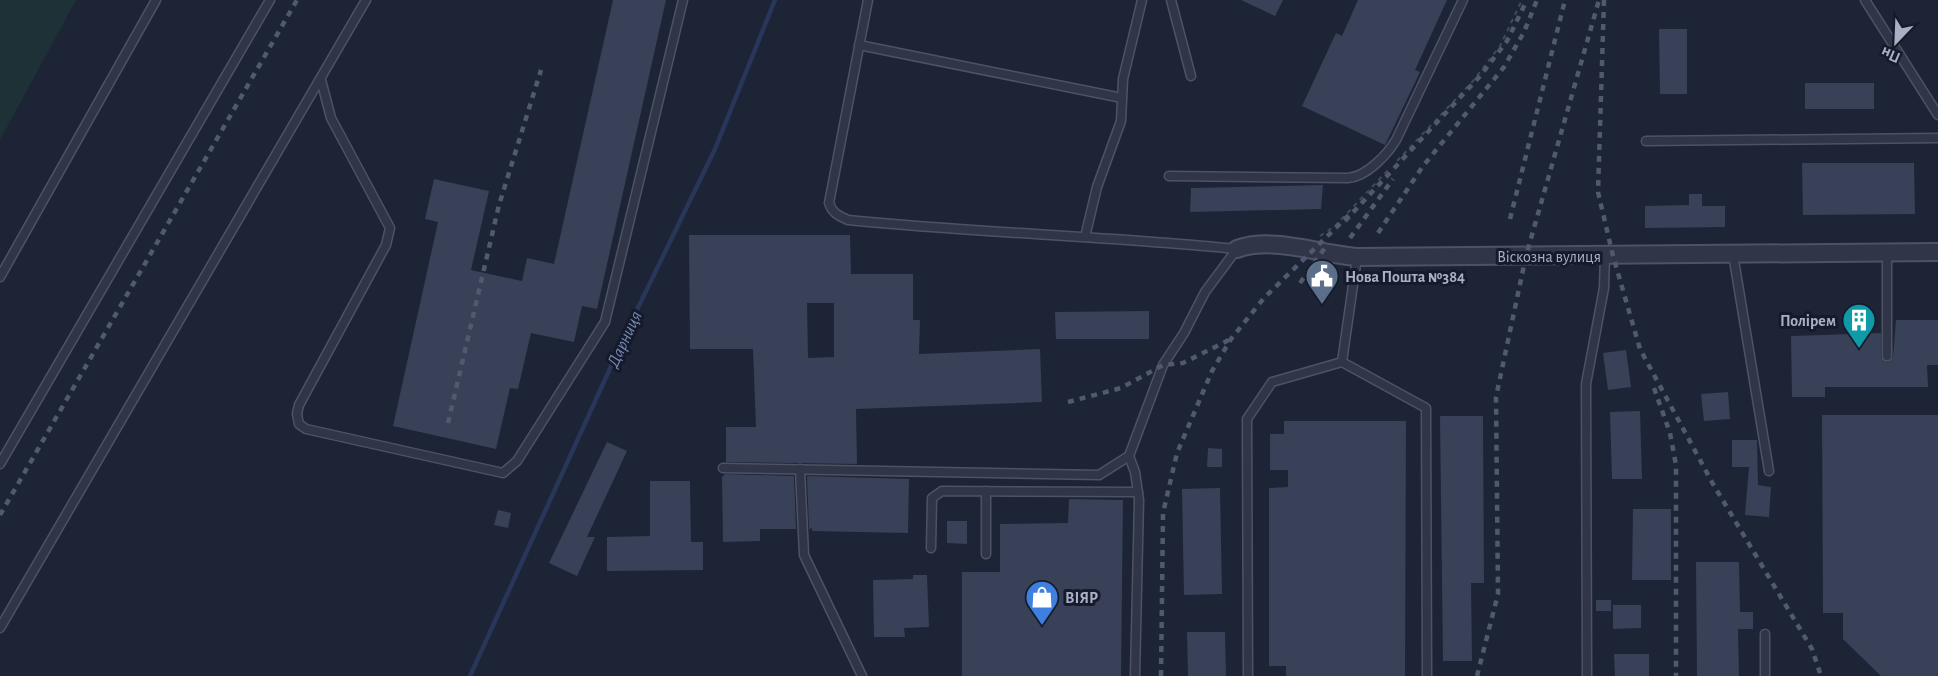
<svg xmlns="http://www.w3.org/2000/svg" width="1938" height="676" viewBox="0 0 1938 676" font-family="'Alegreya Sans',sans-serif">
<rect width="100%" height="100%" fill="#1c2436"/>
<path fill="#1e3137" d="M0,0H76L0,140Z"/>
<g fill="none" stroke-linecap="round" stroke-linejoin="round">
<path stroke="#293559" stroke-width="4.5" d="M470,676L633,318L715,149L775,0"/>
</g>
<g fill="#384158" fill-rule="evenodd">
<path d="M613,0H666L597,309L582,306L574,342L531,333L518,389L510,388L496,449L393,426L438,222L425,219L434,179L489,191L471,270L522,281L527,258L554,264Z"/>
<path d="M1241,0H1283L1275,16Z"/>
<path d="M1358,0H1447L1415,70L1420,72L1385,145L1302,106L1336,33L1342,36Z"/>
<path d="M1659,29H1687V94H1660Z"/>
<rect x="1805" y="83" width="69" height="26"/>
<path d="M1802,163H1914L1915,214L1803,215Z"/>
<path d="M1323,185L1321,209L1190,212L1191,188Z"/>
<path d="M1689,194H1702V206H1725V227L1645,228V206L1689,205Z"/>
<path d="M689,235H850L851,274H913V320H920L919,354L1040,349L1042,402L856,409L857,464L726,462V427H756L753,349H690ZM807,303H834V357L808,358Z"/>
<path d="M1149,311V339H1056L1055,312Z"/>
<path d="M1896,320H1938V365H1927L1928,387H1825V397H1792L1791,336L1881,333V357L1888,362L1893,357Z"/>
<path d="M1626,350L1631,387L1608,390L1603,353Z"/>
<path d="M1728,392L1730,419L1704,421L1701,394Z"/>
<path d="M1640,411L1642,479H1612L1610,412Z"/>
<path d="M1822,415H1938V676H1881L1843,639V613H1823Z"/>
<path d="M1440,416H1483L1484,583H1471L1472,661H1443Z"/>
<path d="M1284,421H1406L1405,676H1286V666H1269V488L1288,487V470H1270V434H1284Z"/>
<path d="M1732,440H1757L1758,485L1771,487L1769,517L1745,515L1749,467H1732Z"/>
<path d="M607,442L627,451L587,537H595L577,576L549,563Z"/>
<path d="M1208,448L1222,449V467H1207Z"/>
<path d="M725,474L794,476L796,529H760V541L723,542L722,477Z"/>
<path d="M807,476L909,479L908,533L812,531V528L809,529Z"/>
<path d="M650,481H690L691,542H703V570L607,571V537L650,536Z"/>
<path d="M1220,488L1222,594L1184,595L1182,489Z"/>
<path d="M1069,499L1123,500L1121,676H962V572H1000V524L1068,523Z"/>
<path d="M1633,509H1671V580H1632Z"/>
<path d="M498,510L511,513L508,528L494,525Z"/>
<path d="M947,521H967V544L947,543Z"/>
<path d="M1696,562H1739L1740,612H1753V629H1738L1739,676H1697Z"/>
<path d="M913,575H927L929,627L904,628L905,637H874L873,580L913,579Z"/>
<rect x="1596" y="600" width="15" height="11"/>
<path d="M1613,605H1641V628L1613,629Z"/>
<path d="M1187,632H1225L1226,676H1188Z"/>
<path d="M1614,654H1649V676H1615Z"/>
</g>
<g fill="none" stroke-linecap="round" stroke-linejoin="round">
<defs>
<g id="lane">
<path d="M868,0L829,203C832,213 839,216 848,220C978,233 1108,236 1237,249"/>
<path d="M1171,0L1191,76"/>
<path d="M1865,0L1938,115"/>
<path d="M859,45L1122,98"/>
<path d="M321,80L331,118L390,228L386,245L299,405L297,414L299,424L306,429L503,473L517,461L605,322L683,0"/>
<path d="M1646,141L1938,138"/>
<path d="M1169,176L1348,178C1366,177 1387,155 1396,140L1463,0"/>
<path d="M1085,237L1097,187L1121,121L1123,79L1142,0"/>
<path d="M1887,252V356"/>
<path d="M1733,254L1769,471"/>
<path d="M0,277L156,0"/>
<path d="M1342,362L1426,408L1427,676"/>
<path d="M0,464L270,0"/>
<path d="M723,468L1099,475L1129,456"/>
<path d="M800,469L804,555L862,676"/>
<path d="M931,548L932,498L942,491L1138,492"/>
<path d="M986,554V491"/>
<path d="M0,628L366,0"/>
<path d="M1765,634V676"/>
<path d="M1135,676L1139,500L1135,472L1129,456L1163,365L1184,333L1205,292L1237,249"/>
<path d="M1248,676L1247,419L1272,382L1342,362L1357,257"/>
<path d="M1587,676L1586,384L1604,288L1605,256"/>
</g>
<path id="street" d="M1237,249C1273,236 1319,254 1357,257L1938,252"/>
</defs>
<use href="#lane" stroke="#4d5365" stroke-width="11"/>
<use href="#street" stroke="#4d5365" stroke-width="20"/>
<g stroke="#3c4e55" stroke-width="2" stroke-dasharray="4.5 4.5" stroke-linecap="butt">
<path d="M1397,161L1473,81L1500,46L1522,0"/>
<path d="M1320,236L1335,226L1389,169"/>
</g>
<use href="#lane" stroke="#303647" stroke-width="8"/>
<use href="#street" stroke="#303647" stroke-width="16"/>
<g stroke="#51596f" stroke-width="4.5" stroke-dasharray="6 6" stroke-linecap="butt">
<path d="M1604,0L1598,192L1613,256L1640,349L1713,484L1812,649L1821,676"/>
<path d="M1510,219L1565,0"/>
<path d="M1345,221L1481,75L1507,41L1527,0"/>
<path d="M1378,233L1423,166L1504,67L1524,32L1537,0"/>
<path d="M1350,238L1393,179"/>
<path d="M1300,283L1327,245"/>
<path d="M1654,388L1670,433L1676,465V676"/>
<path d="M1068,402L1121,388L1163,365L1183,363L1231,339"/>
<path d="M448,423L499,205L541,70"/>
<path d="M0,515L297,0"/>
<path d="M1161,676L1163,513L1177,453L1212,371L1231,339L1264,298L1350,214"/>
<path d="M1477,676L1498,594L1496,397L1526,256L1599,0"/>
</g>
</g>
<defs>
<symbol id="civic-pin" viewBox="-11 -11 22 30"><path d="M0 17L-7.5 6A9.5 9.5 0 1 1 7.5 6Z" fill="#5c6f8a" stroke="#161b2b"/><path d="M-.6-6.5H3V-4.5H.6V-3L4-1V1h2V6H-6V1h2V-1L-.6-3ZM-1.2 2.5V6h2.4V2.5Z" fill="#fff"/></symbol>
<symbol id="building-pin" viewBox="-11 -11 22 30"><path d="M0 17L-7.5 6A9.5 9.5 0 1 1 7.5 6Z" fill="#0f9aa8" stroke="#161b2b"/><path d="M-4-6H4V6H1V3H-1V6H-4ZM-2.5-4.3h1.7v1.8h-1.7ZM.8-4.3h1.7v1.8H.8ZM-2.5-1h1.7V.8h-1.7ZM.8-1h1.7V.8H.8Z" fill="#fff"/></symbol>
<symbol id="shop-pin" viewBox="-11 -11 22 30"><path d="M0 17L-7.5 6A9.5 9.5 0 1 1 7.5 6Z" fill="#3f7fe0" stroke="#161b2b"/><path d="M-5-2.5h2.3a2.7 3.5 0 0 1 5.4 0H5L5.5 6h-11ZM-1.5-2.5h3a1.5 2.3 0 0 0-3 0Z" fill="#fff"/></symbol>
</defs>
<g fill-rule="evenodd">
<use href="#civic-pin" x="1303" y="257" width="38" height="52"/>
<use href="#building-pin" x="1840" y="301" width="38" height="52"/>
<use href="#shop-pin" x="1023" y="578" width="38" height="52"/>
</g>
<g text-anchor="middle" stroke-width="6" stroke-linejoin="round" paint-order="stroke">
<g font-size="16" fill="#a9afc5" stroke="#161b2b">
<text x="1549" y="262">Віскозна вулиця</text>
</g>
<g font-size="16" font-weight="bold" fill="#a9afc5" stroke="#161b2b" text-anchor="start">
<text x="1345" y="282">Нова Пошта №384</text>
<text x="1836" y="326" text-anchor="end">Полірем</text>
<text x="1065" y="603">ВІЯР</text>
</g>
<g font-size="18" font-style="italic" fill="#7687b5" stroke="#161b2b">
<text transform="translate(624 339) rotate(-65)" y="6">Дарниця</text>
</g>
</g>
<g transform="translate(1896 42) rotate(203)" stroke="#161b2b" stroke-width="4.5" paint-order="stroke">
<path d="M0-4.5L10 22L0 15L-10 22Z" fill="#a9afc5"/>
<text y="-9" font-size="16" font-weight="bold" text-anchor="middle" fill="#a9afc5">Пн</text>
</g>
</svg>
